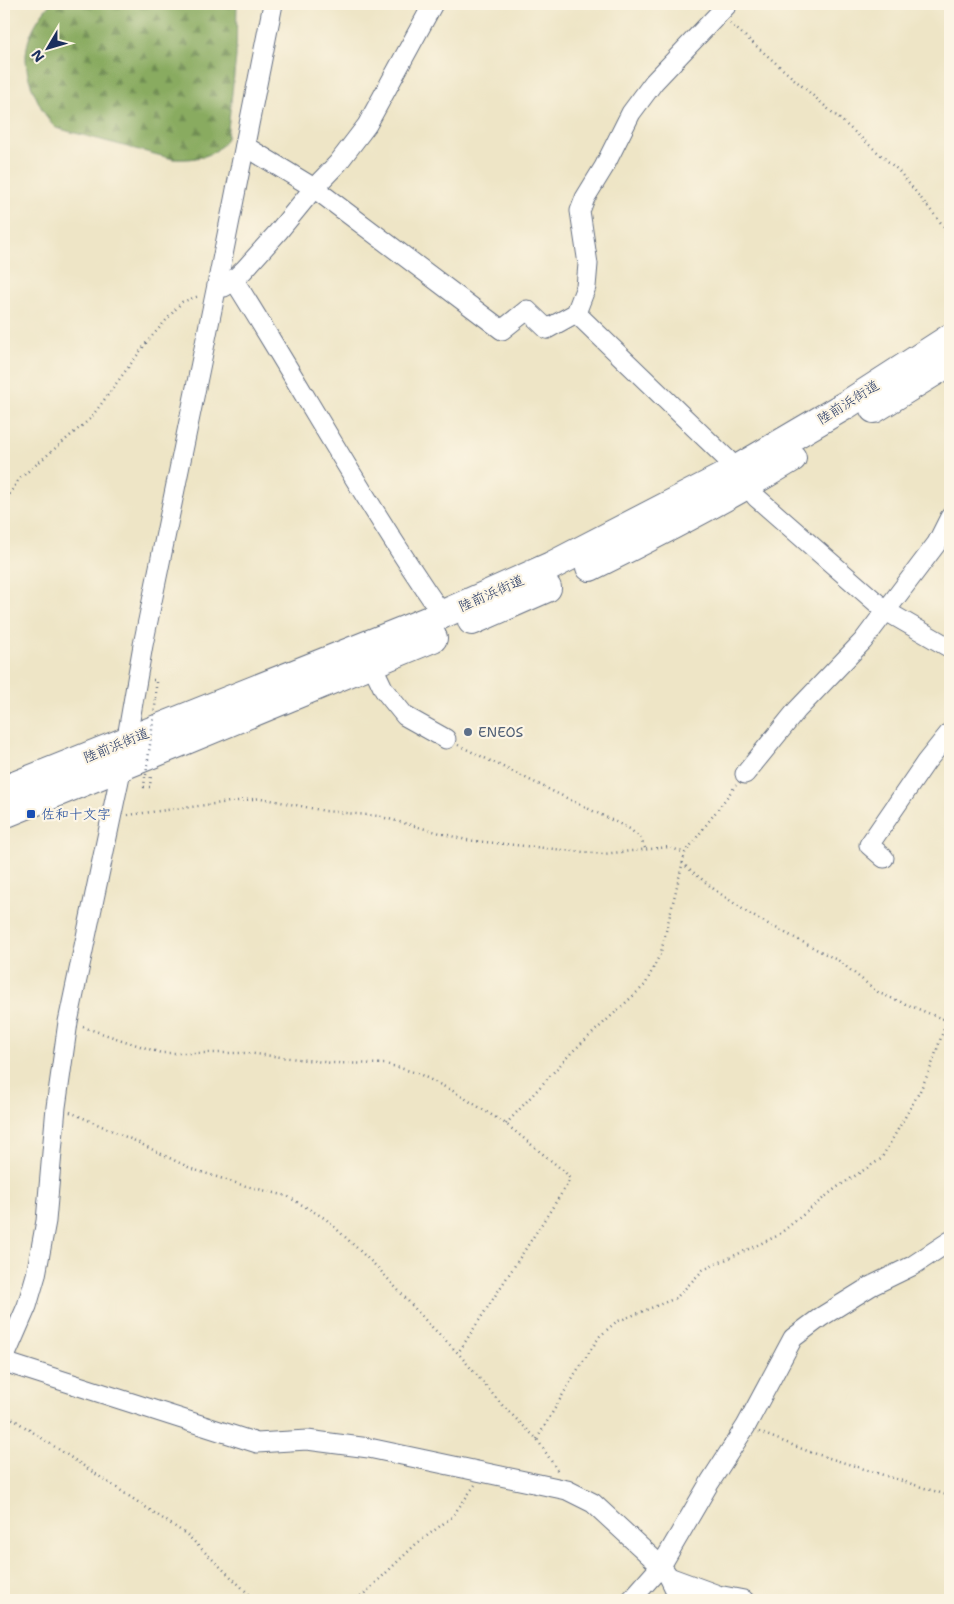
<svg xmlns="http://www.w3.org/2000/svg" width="954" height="1604" viewBox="0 0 954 1604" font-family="'Shantell Sans','Klee One',sans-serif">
<defs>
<pattern id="forest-firs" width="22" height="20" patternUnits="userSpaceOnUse" patternTransform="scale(1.25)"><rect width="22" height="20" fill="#89ab60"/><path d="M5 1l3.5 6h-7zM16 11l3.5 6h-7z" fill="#6f8c52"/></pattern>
</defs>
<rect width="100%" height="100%" fill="#fcf5e5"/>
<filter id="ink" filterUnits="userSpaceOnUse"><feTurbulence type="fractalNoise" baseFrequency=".02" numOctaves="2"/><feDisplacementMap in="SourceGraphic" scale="10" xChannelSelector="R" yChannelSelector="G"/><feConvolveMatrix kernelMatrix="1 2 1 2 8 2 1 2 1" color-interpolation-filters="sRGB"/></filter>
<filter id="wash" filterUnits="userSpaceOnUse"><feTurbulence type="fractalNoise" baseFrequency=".0096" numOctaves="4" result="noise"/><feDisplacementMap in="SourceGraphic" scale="20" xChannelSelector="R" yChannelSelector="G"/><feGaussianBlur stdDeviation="1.12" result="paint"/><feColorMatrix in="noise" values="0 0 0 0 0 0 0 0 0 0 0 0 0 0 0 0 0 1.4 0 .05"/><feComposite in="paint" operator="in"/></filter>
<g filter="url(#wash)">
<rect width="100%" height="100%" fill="#eee5c6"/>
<path fill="url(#forest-firs)" stroke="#526d5f" d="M50,4H237L236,57L227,138C216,158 194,160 173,159L56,128C47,119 42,110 37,99C19,62 23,35 50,4Z"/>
</g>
<g filter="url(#ink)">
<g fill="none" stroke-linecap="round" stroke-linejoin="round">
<defs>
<g id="minor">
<path d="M245,146L314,188L502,330L527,310L547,329L576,313L586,287L588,264L580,211L585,198L604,167L631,113L654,82L728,4"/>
<path d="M234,280C304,391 367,506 442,614"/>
<path d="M224,287L229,284L244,270L278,232L314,188L338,163L367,125L433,4"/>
<path d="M576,313L727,459L756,497L886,611L950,648"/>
<path d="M367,654L384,690L405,716L446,739"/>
<path d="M745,774L797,710L863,641L937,543L950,517"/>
<path d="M884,858L869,845L926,762L950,732"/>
<path d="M4,1359L27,1306L36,1275L46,1221L56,1107L68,1022L122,766L143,645L216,290L273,4"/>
<path d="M4,1362L257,1443L307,1440L369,1448L567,1490L593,1503L661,1566L669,1577L680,1600"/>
<path d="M669,1577L718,1595L744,1600"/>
<path d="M631,1600L661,1566L710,1482L746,1426L793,1338L821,1317L871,1286L912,1266L950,1241"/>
</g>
<g id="highway">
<path d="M874,409L950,362"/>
<path d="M590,567C659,533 727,498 792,458"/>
<path d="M472,621L547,588"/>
<path d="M4,790L432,619L551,566L727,475L846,405L950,338"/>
<path d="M4,814L174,745L433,638"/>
</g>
</defs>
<use href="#minor" stroke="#656f82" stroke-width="21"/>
<use href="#highway" stroke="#656f82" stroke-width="30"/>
<g stroke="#656f82" stroke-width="2.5" stroke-dasharray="1 4" stroke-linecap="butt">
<path d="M730,23L898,170L950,234"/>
<path d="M4,503L19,479L90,419L147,342L182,302L199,296"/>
<path d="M153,680H156V699"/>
<path d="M458,745L630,829L640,838L646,850"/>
<path d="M145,777L144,787H150L151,775"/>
<path d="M128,815L261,798L325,811L378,816L466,840L603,854L669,847L685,853"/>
<path d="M682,863L715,890L751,915L839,961L879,993L950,1022"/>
<path d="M83,1027L161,1053H247L332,1063L386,1064L417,1073L453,1091L506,1124L565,1172L570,1179L567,1185L458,1353"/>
<path d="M70,1112L133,1140L192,1169L242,1185L287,1196L326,1219L378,1268L428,1323L458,1353L501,1404L537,1439L559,1473"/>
<path d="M506,1124L572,1052L645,985L661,952L685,853L736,785"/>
<path d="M4,1413L186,1534L255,1600"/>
<path d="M759,1432L810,1452L950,1496"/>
<path d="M537,1439L576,1372L600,1336L616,1322L676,1298L703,1270L777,1236L836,1188L881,1159L920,1091L931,1067L947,1020"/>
<path d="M351,1600L363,1595L415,1545L452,1517L475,1485"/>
</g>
<use href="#minor" stroke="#fff" stroke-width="19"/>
<use href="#highway" stroke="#fff" stroke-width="28"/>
<path stroke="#656f82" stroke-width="2.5" stroke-dasharray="1 4" stroke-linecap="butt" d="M146,775L156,699"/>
</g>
</g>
<circle fill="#5c6f8a" stroke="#fcf5e5" stroke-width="2" cx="468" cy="732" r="5"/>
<rect fill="#1a4fb4" stroke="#fcf5e5" stroke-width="2" x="26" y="809" width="10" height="10" rx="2.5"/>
<g text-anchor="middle" stroke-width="4.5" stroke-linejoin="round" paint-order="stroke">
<g font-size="14" fill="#1b2f5e" stroke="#fcf5e5">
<text transform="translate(848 402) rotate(-32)" y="5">陸前浜街道</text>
<text transform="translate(491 593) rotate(-24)" y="5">陸前浜街道</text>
<text transform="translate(116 745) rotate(-22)" y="5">陸前浜街道</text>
</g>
<g font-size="14" fill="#4e5e75" stroke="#fcf5e5" text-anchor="start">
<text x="478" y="737">ENEOS</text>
</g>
<g font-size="14" fill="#164399" stroke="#fcf5e5" text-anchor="start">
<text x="41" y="819">佐和十文字</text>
</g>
</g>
<rect width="954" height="1604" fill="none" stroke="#fcf5e5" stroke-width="20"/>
<g transform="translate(48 48) rotate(232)" stroke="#fcf5e5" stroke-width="4" paint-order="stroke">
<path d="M0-4L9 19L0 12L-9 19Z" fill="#1b2f5e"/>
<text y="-8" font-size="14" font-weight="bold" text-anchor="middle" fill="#1b2f5e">N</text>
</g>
</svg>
